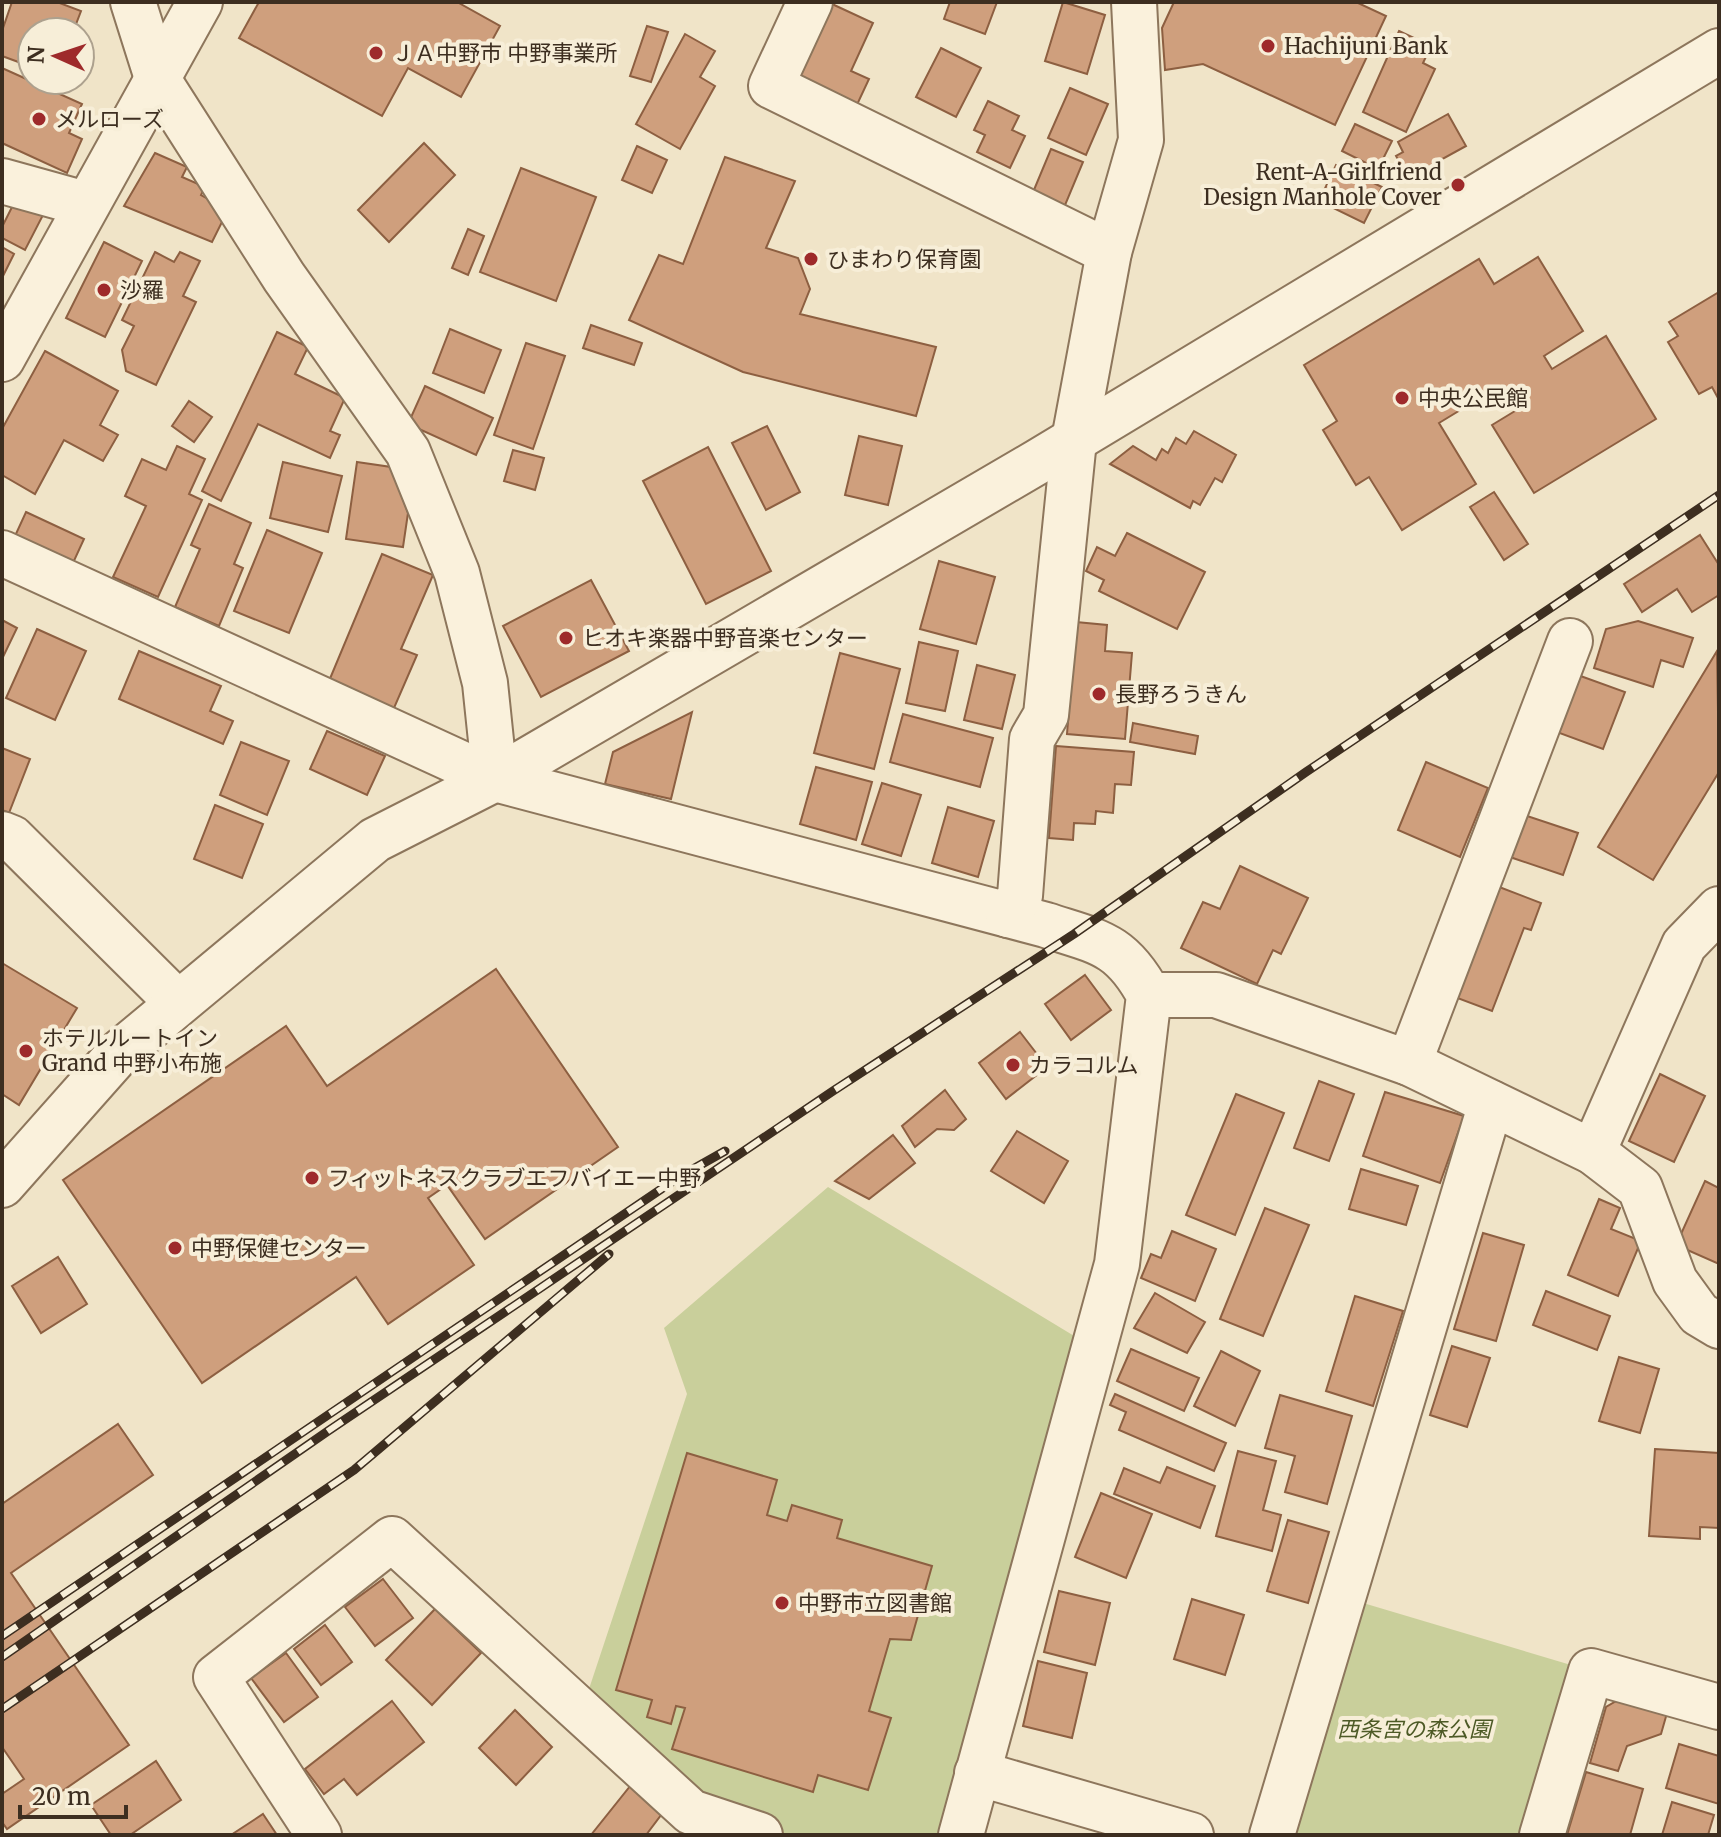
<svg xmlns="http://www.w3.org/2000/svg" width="1721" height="1837" viewBox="0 0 1721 1837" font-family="Merriweather,'Noto Sans JP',serif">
<rect width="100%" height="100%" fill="#f0e4c8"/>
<g fill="#c9cf9b">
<path d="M828,1187L1094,1348L961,1835H760L582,1710L687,1394L664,1328Z"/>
<path d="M1343,1597L1591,1671L1542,1835H1272Z"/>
</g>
<g fill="#cf9f7d" stroke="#8d5f41" stroke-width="2">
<path d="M12,2H57L81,11L73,32H32V67L2,56V31Z"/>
<path d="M259,2H457L500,26L461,97L408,68L382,116L239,38Z"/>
<path d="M950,2H997L985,34L944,19Z"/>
<path d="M1063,2L1105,15L1087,74L1045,61Z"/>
<path d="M1174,2H1356L1386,16L1335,125L1203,64L1165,70L1162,28Z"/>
<path d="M832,4L873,23L851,71L869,79L855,109L797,82Z"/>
<path d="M647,26L668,32L651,82L630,76Z"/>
<path d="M1399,31L1431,46L1423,63L1435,69L1406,132L1363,112Z"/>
<path d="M685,34L715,51L700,77L715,86L680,149L636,124Z"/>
<path d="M941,48L981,68L956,117L916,97Z"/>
<path d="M2,68L82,104L69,133L82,139L67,173L2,143Z"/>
<path d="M1070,88L1108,104L1086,155L1048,138Z"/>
<path d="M988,101L1019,116L1012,130L1025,136L1010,168L977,152L985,135L974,130Z"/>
<path d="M1448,114L1466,146L1408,178L1396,156L1403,152L1398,142Z"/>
<path d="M1355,124L1392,141L1378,169L1342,151Z"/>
<path d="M424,143L455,175L389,242L358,210Z"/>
<path d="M637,146L667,160L652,193L622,180Z"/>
<path d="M1051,149L1083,162L1063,210L1031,197Z"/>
<path d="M155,153L187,167L182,177L205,187L201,195L228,210L212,242L124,206Z"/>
<path d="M725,157L795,181L766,248L798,258L810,289L800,314L936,347L916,416L743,372L629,320L659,255L683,264Z"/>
<path d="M1336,165L1382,187L1364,223L1319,201Z"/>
<path d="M521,168L596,197L556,301L480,272Z"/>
<path d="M15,201L43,215L25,250L2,238V227Z"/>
<path d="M468,229L484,236L468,275L452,268Z"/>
<path d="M104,242L142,261L105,337L66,318Z"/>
<path d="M2,247L14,254L2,278Z"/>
<path d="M155,252L174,262L180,252L200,261L183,296L196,302L156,385L126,371L122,350L134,326L122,320Z"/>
<path d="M1538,257L1583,331L1544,356L1552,369L1606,336L1656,419L1534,493L1492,425L1515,411L1500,386L1439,423L1476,484L1402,530L1369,477L1356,485L1323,430L1337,421L1304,365L1479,259L1494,284Z"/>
<path d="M1719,292V397L1718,398L1712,387L1699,394L1668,342L1678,336L1669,322Z"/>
<path d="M591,325L642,343L634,365L583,348Z"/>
<path d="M450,329L501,350L484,393L433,373Z"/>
<path d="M277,332L308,347L295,374L345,398L330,431L340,435L330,458L258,424L221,501L202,491Z"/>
<path d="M526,343L565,356L533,449L494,435Z"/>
<path d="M45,351L118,391L100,425L118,435L103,461L64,440L35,494L2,475V429Z"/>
<path d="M425,386L493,418L476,455L408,424Z"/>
<path d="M189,401L212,417L194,442L172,426Z"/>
<path d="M767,426L800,492L766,510L732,443Z"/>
<path d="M1194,431L1236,455L1222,482L1215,478L1200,505L1193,501L1190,508L1110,464L1133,446L1156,460L1162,449L1168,453L1176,438L1186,444Z"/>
<path d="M859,436L902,446L888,505L845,495Z"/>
<path d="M177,446L205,459L189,494L202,500L158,597L113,577L146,506L125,496L142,459L166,470Z"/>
<path d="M708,447L771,571L706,604L643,481Z"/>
<path d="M513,450L544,458L535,490L504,481Z"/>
<path d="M283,462L342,476L328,532L270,518Z"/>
<path d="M357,462L391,467L408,513L403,547L346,539Z"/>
<path d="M1494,492L1528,544L1504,560L1470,507Z"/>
<path d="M209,504L251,523L234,564L243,568L219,626L175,607L200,549L191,545Z"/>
<path d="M26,512L84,539L73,563L15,536Z"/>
<path d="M267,530L322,553L289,633L234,611Z"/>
<path d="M1127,533L1205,572L1177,629L1099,591L1104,580L1086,571L1097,547L1115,556Z"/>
<path d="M1700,535L1719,565V595L1692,612L1677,589L1642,612L1624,584Z"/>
<path d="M382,554L433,575L401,649L417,655L394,708L329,681Z"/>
<path d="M939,561L995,577L976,644L920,629Z"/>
<path d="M591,580L629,651L541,697L503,626Z"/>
<path d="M2,620L17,628L2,659Z"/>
<path d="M1638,621L1693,638L1683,667L1661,660L1653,687L1594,668L1606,629Z"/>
<path d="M1076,622L1107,625L1105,651L1132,653L1125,739L1067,734Z"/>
<path d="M37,629L86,651L55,720L6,698Z"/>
<path d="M919,642L958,651L945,711L906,703Z"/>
<path d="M139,651L221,686L210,711L233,721L223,744L119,699Z"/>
<path d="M1717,651L1719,772L1653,880L1598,847Z"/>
<path d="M840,653L900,669L874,769L814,753Z"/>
<path d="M977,665L1015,675L1002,729L964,720Z"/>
<path d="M1575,674L1625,692L1603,749L1554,731Z"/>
<path d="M692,712L671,799L605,784L613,752Z"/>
<path d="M903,714L993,738L980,787L890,762Z"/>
<path d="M1133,723L1198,736L1195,754L1130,742Z"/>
<path d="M327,731L385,756L367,795L310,769Z"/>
<path d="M241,742L289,761L267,815L220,795Z"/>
<path d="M1056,746L1134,752L1131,785L1115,784L1113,813L1096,811L1095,824L1074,823L1073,840L1049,838Z"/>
<path d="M2,748L30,759L9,813L2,810Z"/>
<path d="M1426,762L1488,788L1460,857L1398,830Z"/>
<path d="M816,767L872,782L856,840L800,824Z"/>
<path d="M882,783L921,795L901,856L862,844Z"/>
<path d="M215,805L263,824L242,878L194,859Z"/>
<path d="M948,807L994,821L978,877L932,863Z"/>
<path d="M1524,815L1578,833L1563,875L1510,857Z"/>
<path d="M1240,866L1308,898L1281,954L1273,950L1257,984L1181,948L1203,902L1220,909Z"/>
<path d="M1494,885L1541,903L1531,930L1524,928L1492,1011L1452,996Z"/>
<path d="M2,963L77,1008L19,1105L2,1094Z"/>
<path d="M496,969L618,1147L485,1239L447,1185L428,1198L474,1265L388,1324L356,1277L202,1383L63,1180L286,1026L327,1086Z"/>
<path d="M1085,975L1111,1010L1071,1040L1045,1004Z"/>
<path d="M1020,1032L1047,1067L1006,1099L979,1063Z"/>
<path d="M1660,1074L1705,1096L1674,1162L1629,1141Z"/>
<path d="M1319,1081L1354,1094L1329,1161L1294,1148Z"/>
<path d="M945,1090L966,1119L954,1130L937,1129L915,1147L902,1126Z"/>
<path d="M1385,1092L1464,1116L1440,1183L1363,1156Z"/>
<path d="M1236,1094L1284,1113L1235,1235L1186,1215Z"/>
<path d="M1017,1131L1068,1161L1044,1203L991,1171Z"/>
<path d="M893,1135L915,1163L869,1199L835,1181Z"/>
<path d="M1361,1169L1418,1186L1406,1225L1349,1209Z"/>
<path d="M1705,1181L1719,1188V1264L1676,1245Z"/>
<path d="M1599,1199L1620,1208L1611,1229L1641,1241L1618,1296L1568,1275Z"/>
<path d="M1265,1208L1309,1225L1263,1336L1220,1319Z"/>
<path d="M1172,1231L1216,1249L1195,1301L1141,1278L1151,1254L1161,1258Z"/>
<path d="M1483,1233L1524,1245L1496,1341L1454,1329Z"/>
<path d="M58,1257L87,1304L41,1333L12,1286Z"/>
<path d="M1546,1291L1610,1316L1597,1350L1533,1325Z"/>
<path d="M1155,1293L1205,1322L1187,1353L1134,1328Z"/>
<path d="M1355,1296L1403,1311L1373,1406L1326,1391Z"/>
<path d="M1452,1346L1490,1358L1467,1427L1430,1415Z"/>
<path d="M1131,1349L1199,1378L1184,1411L1117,1381Z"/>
<path d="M1221,1351L1260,1371L1235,1426L1194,1406Z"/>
<path d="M1619,1357L1659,1369L1640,1433L1599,1421Z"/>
<path d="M1115,1394L1226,1443L1214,1471L1119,1430L1126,1412L1110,1405Z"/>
<path d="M1280,1395L1352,1416L1327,1504L1285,1492L1295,1456L1265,1448Z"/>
<path d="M118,1424L153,1475L11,1573L129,1745L7,1829L2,1822V1794L24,1779L2,1747V1504Z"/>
<path d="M1655,1449L1719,1453V1528L1700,1527V1539L1649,1536Z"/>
<path d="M1238,1451L1276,1461L1263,1510L1281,1515L1272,1551L1216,1536Z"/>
<path d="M687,1453L777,1480L767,1515L787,1521L792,1505L842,1520L837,1538L932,1566L911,1640L890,1639L869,1711L891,1718L868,1790L818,1775L813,1792L672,1749L685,1708L676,1706L671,1724L647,1717L652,1700L616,1690Z"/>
<path d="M1167,1467L1215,1486L1200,1528L1114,1494L1124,1468L1160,1483Z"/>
<path d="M1101,1493L1152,1514L1126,1578L1075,1557Z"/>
<path d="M1288,1520L1329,1532L1308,1603L1267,1591Z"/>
<path d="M383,1579L413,1618L375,1646L345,1607Z"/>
<path d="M1059,1591L1110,1603L1095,1665L1044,1652Z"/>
<path d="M1192,1599L1244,1615L1225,1675L1174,1659Z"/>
<path d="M435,1609L481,1653L432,1705L386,1660Z"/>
<path d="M325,1625L352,1662L321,1685L294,1649Z"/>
<path d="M286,1653L318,1697L284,1722L251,1678Z"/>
<path d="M1038,1661L1087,1673L1072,1738L1023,1726Z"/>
<path d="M1618,1700L1667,1713L1661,1734L1627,1746L1618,1771L1590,1763L1606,1707Z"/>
<path d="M392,1701L424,1742L357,1795L344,1779L324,1794L305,1769Z"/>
<path d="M515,1710L552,1747L516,1785L479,1748Z"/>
<path d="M1679,1744L1719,1756V1804L1666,1788Z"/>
<path d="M156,1761L181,1800L130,1835H111L91,1805Z"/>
<path d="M1586,1772L1643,1789L1630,1835H1567Z"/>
<path d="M631,1785L661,1815L646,1835H591Z"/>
<path d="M1672,1802L1714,1815L1708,1835H1662Z"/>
<path d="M263,1814L277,1835H231Z"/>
</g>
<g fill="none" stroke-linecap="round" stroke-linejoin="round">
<defs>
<g id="minor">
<path d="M133,2L157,78L284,277L408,452L457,573L485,683L495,779"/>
<path d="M810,2L771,86L1109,252"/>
<path d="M2,181L85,204"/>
<path d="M2,359L200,2"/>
<path d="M2,553L495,779L1046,925C1098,942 1121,943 1149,995L1117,1264L961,1835"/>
<path d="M2,834L12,838L176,1001"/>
<path d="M1008,915L1020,896L1032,739L1046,715L1074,440L1109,252L1141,140L1134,2"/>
<path d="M1149,995H1216L1409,1063L1593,1152L1640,1188L1675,1281L1699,1314L1719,1326"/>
<path d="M1409,1063L1570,641"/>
<path d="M1593,1152L1684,945L1719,909"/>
<path d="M2,1185L119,1053L375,840L495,779L1039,461L1719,51"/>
<path d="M977,1773L1191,1835"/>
<path d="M319,1835L216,1677L392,1539L691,1812L760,1835"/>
<path d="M1272,1835L1491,1103"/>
<path d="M1542,1835L1591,1671L1719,1707"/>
</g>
</defs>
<use href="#minor" stroke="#8d765c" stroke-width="48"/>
<use href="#minor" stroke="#faf1dc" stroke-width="44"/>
<defs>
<g id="rail">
<path d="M2,1636L679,1177L725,1151"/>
<path d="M2,1657L328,1431L833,1091L1074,934L1306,772L1719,495"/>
<path d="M2,1709L354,1470L609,1254"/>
</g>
</defs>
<use href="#rail" stroke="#3d2e20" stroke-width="9"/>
<use href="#rail" stroke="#f7eed8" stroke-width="6" stroke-dasharray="18" stroke-linecap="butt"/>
</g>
<g fill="#9e2a2b" stroke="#f7eed8" stroke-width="3">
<circle cx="1268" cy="46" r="8"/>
<circle cx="376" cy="53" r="8"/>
<circle cx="39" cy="119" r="8"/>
<circle cx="1458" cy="185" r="8"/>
<circle cx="811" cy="259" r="8"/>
<circle cx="104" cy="290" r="8"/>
<circle cx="1402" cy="398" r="8"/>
<circle cx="566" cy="638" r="8"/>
<circle cx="1099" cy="694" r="8"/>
<circle cx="26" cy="1051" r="8"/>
<circle cx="1013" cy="1065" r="8"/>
<circle cx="312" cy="1178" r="8"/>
<circle cx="175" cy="1248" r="8"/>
<circle cx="782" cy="1603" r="8"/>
</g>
<g text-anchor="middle" stroke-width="8" stroke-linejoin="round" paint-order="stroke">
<g font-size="22" fill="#3d2e20" stroke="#f7eed8" text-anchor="start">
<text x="1284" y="54">Hachijuni Bank</text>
<text x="392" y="61">ＪＡ中野市 中野事業所</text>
<text x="55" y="127">メルローズ</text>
<text x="1442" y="180" text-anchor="end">Rent-A-Girlfriend<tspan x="1442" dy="25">Design Manhole Cover</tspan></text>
<text x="827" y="267">ひまわり保育園</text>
<text x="120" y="298">沙羅</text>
<text x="1418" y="406">中央公民館</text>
<text x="582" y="646">ヒオキ楽器中野音楽センター</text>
<text x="1115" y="702">長野ろうきん</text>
<text x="42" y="1046">ホテルルートイン<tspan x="42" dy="25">Grand 中野小布施</tspan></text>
<text x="1029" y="1073">カラコルム</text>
<text x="328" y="1186">フィットネスクラブエフバイエー中野</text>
<text x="191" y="1256">中野保健センター</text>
<text x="798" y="1611">中野市立図書館</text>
</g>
<g font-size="22" font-style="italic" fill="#4d5a26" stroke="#f7eed8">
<text x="1414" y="1737">西条宮の森公園</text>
</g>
</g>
<rect width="1721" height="1837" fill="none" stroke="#3d2e20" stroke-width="8"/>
<g transform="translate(56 56) rotate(273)"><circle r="38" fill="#f7eed8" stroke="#ada18e" stroke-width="2"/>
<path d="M0-6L14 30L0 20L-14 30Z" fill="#9e2a2b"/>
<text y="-12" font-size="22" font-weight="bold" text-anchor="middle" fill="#3d2e20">N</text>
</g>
<path d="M20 1805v12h106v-12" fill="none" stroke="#3d2e20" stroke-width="4"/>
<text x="32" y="1805" font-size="24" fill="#3d2e20" stroke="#f7eed8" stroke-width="6" paint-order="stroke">20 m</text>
</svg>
